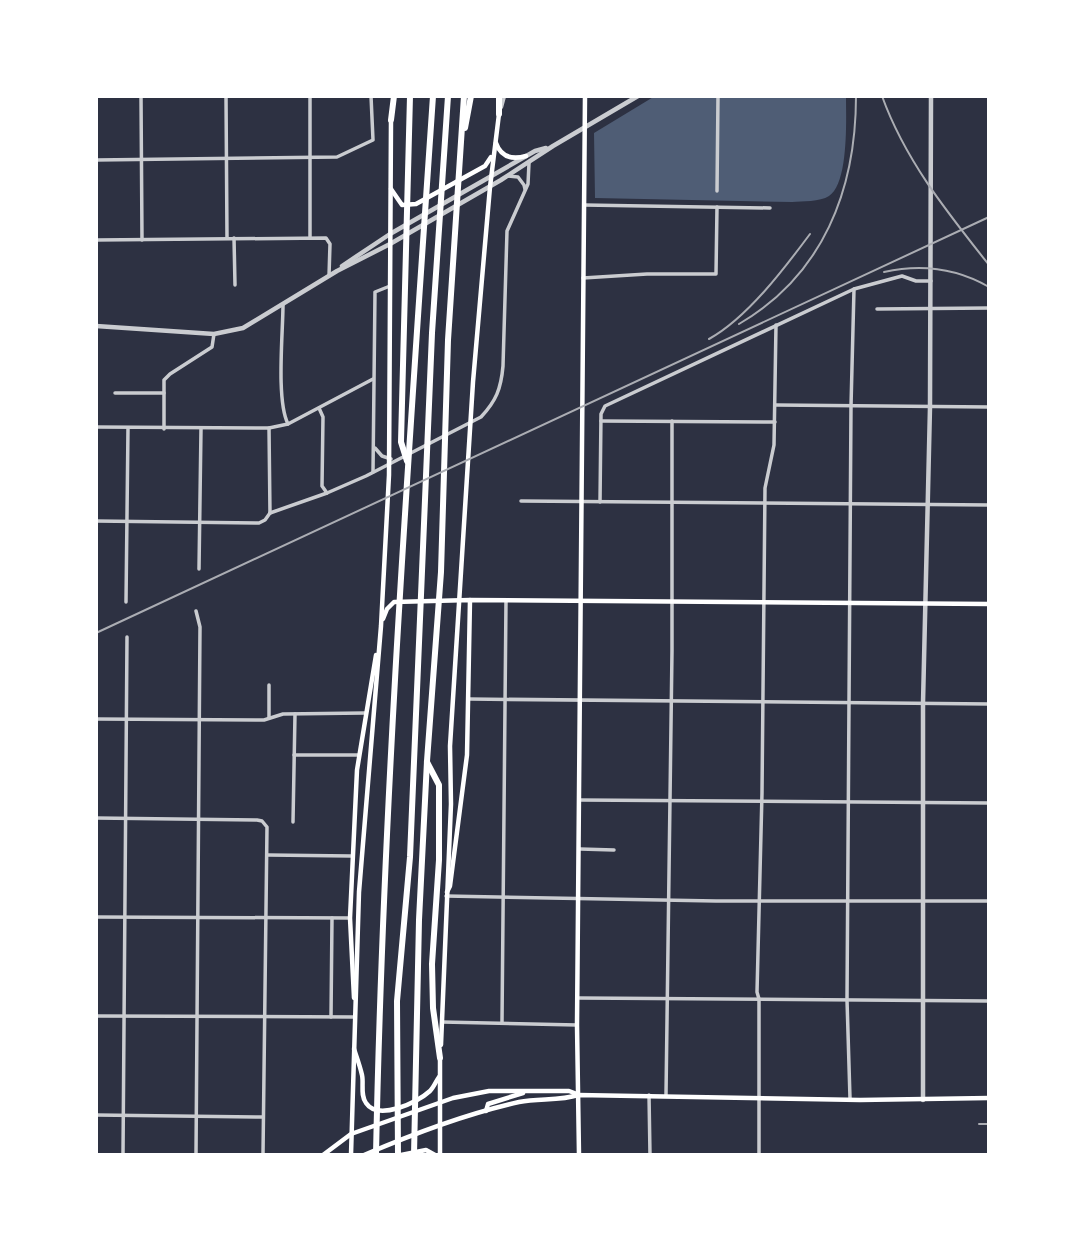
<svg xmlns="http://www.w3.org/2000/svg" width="1085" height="1251" viewBox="0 0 1085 1251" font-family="'Roboto Condensed',sans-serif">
<rect width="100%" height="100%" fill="#2d3142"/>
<path fill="#4f5d75" d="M655,96H846C846,118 849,183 829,196C820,202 802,201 792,202L595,198L594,133Z"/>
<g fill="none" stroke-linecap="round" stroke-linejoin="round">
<g stroke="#caccd0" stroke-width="3.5">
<path d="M141,96L142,240"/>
<path d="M226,96L227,238"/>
<path d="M310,96V238"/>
<path d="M96,160L337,157L373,140L371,96"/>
<path d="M508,176L518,177L524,185L525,189"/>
<path d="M717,191L718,96"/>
<path d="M584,205L770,208"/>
<path d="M234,238L235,285"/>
<path d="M96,240L326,238L330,244L329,276"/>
<path d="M583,278L647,274H716L717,207"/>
<path d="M283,305C283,333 276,400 288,424"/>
<path d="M877,309L989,308"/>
<path d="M115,393H164"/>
<path d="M776,405L989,407"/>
<path d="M319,408L323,417L322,486L327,493"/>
<path d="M601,421L775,422"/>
<path d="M96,427L269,428L288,424L373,379"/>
<path d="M269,428L270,513"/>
<path d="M164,429V380L170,374L212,347L214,334"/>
<path d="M375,448L382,456L391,459"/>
<path d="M373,472L375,292L390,286"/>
<path d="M521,501L989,505"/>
<path d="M600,502L601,414L605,406L854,289L902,276L916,281H931"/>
<path d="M270,513L327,493L366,476L481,417C496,401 501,389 503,366L507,231L528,184L529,163"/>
<path d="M96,521L259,523L265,520L270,513"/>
<path d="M199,569L201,429"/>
<path d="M126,602L128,428"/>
<path d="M196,611L200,627L196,1155"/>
<path d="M469,699L989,704"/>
<path d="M269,718V685"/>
<path d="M96,719L264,720L283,714L365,713"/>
<path d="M294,755H358"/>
<path d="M579,800L989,803"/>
<path d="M96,818L257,820L262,821L267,827L263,1155"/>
<path d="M293,822L295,714"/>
<path d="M580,849L614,850"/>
<path d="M268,855L351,856"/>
<path d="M446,896L716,901H989"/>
<path d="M96,917L350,918"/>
<path d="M579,998L989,1001"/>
<path d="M96,1016L355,1017"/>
<path d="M331,1017L332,918"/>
<path d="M442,1022L577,1025"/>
<path d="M502,1022L506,601"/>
<path d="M649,1095L650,1155"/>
<path d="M666,1095L672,651V421"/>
<path d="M850,1098L847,1000L851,406L854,289"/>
<path d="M96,1115L263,1117"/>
<path d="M123,1155L127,637"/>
<path d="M759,1155V999L757,992L762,793L765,488L774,445L776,325"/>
</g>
<g stroke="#caccd0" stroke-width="4.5">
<path d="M501,107L504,96"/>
<path d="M342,266L390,234L535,151L546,148"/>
<path d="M96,326L214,334L243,328L337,271L390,244L501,180L553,146L638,96"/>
<path d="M923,1100V703L930,407L931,96"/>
</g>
<g stroke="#fff" stroke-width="4.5">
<path d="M496,143C501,157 512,160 526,156"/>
<path d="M391,189L402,205L416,204L485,166L491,157"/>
<path d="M383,619L387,609L394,602L470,600L989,604"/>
<path d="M447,892L450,886L467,755L470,600"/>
<path d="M354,998L350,918L357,770L376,655"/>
<path d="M441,1045L451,804L450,746L473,382L490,187L499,114"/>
<path d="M354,1049C357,1058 360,1066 362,1075C364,1084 360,1095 366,1103C378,1121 417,1103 430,1091C434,1087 436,1081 439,1077"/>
<path d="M486,1111L488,1104L523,1093"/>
<path d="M323,1155L351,1134L453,1098L489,1091H569L577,1094"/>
<path d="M351,1155L359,892L381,626L389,475L391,120"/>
<path d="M364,1155C415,1133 465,1114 519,1102C539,1098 560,1101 578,1095L860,1100L989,1098"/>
<path d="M401,1155L426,1150L435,1155"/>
<path d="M440,1155V1058"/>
<path d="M579,1155L577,1025L585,96"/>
</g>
<g stroke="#fff" stroke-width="6">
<path d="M499,114V96"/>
<path d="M391,120L394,96"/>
<path d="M465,128L471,96"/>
<path d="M407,461L401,442L410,96"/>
<path d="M427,762L439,785V860L432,964L433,1008L440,1058"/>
<path d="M376,1155C383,801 409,449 433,96"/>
<path d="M398,1155L397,1001L410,857L432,333L448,96"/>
<path d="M414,1155L419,920L427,761L441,572L448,340L464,96"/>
</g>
<g stroke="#abadb3" stroke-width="2">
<path d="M882,96C905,160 947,212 989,265"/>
<path d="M884,272C920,264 956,268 989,287"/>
<path d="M739,324C823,275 856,190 856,96"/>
<path d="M709,339C747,318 784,269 810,234"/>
<path d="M96,633L989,217"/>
<path d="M979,1124H989"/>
</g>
</g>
<rect width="1085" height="1251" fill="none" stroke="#ffffff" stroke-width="196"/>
</svg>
